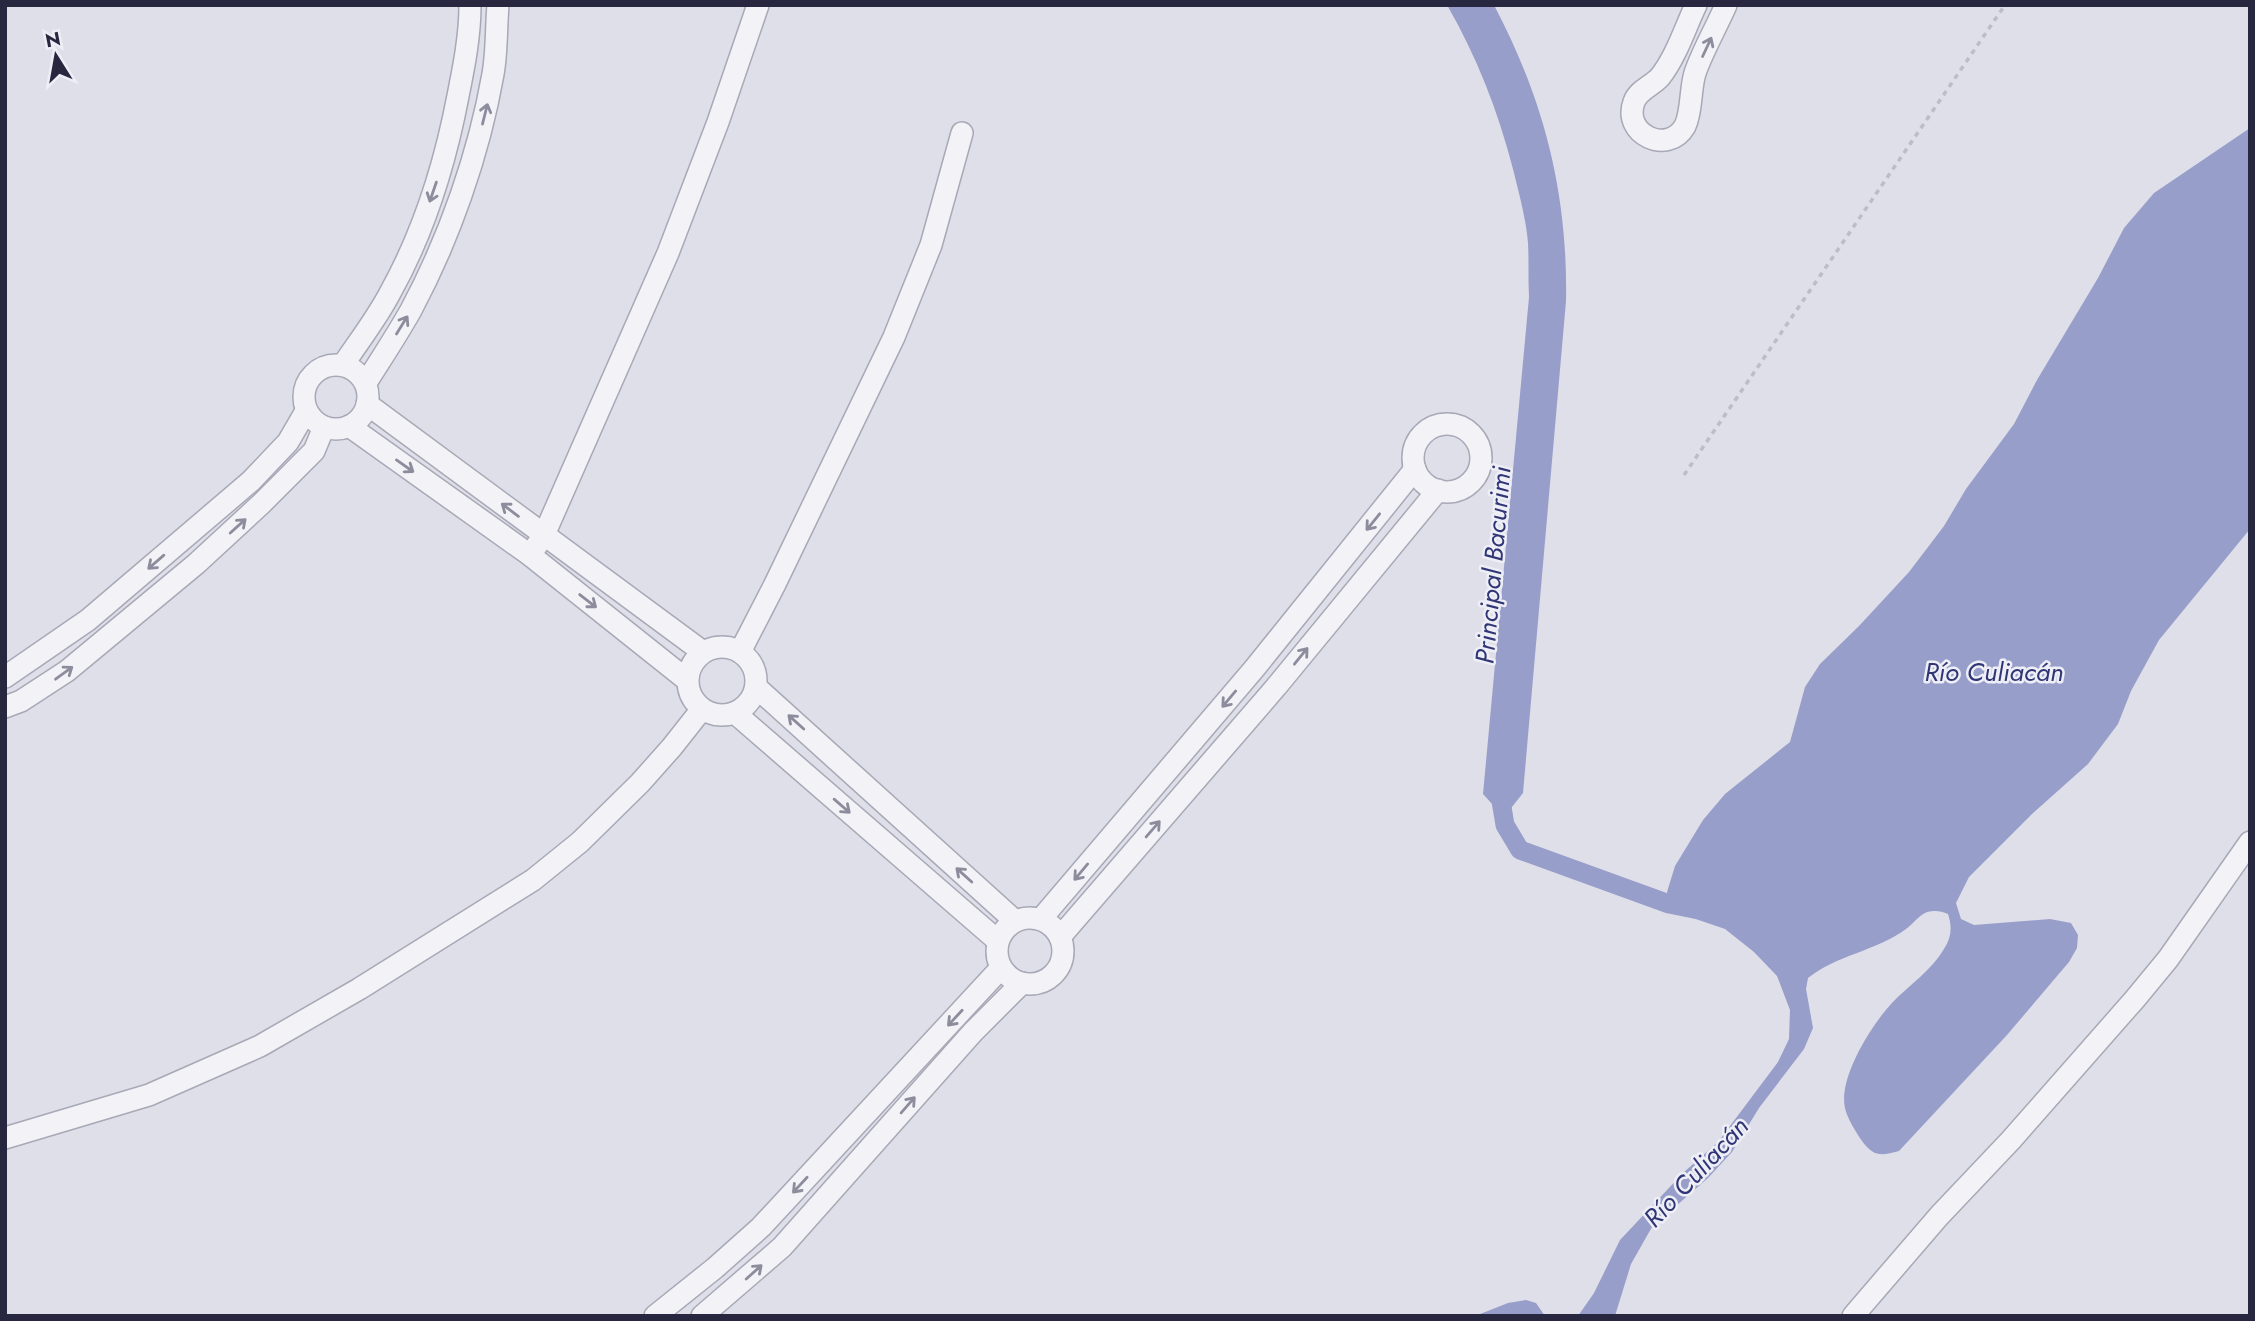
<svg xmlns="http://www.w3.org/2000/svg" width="2255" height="1321" viewBox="0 0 2255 1321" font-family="Jost,sans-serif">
<rect width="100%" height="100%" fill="#dfdfe9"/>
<g fill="#989eca">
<path d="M1447,5H1494C1544,100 1568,193 1566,301L1523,793L1504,817L1483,794L1529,297C1528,279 1529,261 1528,243C1526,218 1519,194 1513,169C1498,111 1477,57 1447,5Z"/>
<path d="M2250,128V529L2159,640L2131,691L2118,724L2088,764L2032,814L1969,877L1956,903L1961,919L1974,925L2050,919L2071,923L2078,935L2077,948L2069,962L2007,1035L1899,1151C1881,1156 1874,1157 1862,1141C1856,1132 1847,1118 1845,1108C1838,1078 1872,1024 1892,1003C1909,985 1932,970 1944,949C1952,937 1952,926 1948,914C1941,911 1935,910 1927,912C1919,915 1913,924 1906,929C1876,951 1837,955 1808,978L1806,989L1813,1028L1804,1049L1759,1108L1732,1152L1708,1178L1652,1227L1631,1264L1615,1316H1578L1594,1293L1620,1240L1683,1173L1718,1142L1778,1062L1789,1039L1790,1010L1777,976L1754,952L1725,929L1681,914L1669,904L1667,892L1675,866L1703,820L1725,794L1790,742L1805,687L1820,664L1859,626L1909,572L1944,526L1966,489L2014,424L2037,380L2098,278L2124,228L2154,193Z"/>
<path d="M1526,1300L1536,1303L1545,1316H1475L1508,1303Z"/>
</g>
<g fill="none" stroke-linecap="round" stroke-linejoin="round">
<path stroke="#989eca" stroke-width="19" d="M1499,789L1505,825L1520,850L1669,904L1694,909"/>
<defs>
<g id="minor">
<path d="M1696,5C1685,28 1676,57 1660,77C1652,86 1638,90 1634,102C1622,134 1668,156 1685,126C1692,112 1690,89 1695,73C1703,50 1716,28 1726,5"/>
<circle cx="336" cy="397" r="32"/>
<path d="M343,365C359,341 377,318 390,293C424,232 445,164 458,96C464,66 470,36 470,5"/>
<path d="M366,383C381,359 397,335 411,310C449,239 479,154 493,74C497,52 496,28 498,5"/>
<path d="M367,404L703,652"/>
<circle cx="1447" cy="458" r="34"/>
<path d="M349,426L530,555L687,680"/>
<path d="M530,555L544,535L668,253L718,122L758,5"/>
<circle cx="722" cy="681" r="34"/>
<path d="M740,652L775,584L894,337L931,245L962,133"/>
<path d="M5,677L88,620L251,481L288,442L306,411"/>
<path d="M756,687L1015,921"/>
<path d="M5,707L21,701L67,671L196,564L261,504L314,451L324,427"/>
<path d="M735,713L998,941"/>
<circle cx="1030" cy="951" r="33"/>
<path d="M1041,919L1254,669L1415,469"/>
<path d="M1060,937L1276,687L1438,490"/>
<path d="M5,1138L149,1095L260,1046L359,989L533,880L580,842L640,783L672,747L702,709"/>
<path d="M655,1316L715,1268L761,1227L1001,968"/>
<path d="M702,1316L782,1247L973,1032L1022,983"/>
<path d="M1853,1316L1939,1216L2011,1140L2135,999L2168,959L2250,842"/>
</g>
</defs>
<use href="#minor" stroke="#a8a8b6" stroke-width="24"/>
<path stroke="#bdbdc7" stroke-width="3.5" stroke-dasharray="5 5" stroke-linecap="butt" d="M1684,475L2005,5"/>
<use href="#minor" stroke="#f2f2f7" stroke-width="21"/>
</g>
<defs><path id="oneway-shaft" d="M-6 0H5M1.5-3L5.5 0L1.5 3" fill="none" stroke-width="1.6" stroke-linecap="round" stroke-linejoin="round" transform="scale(1.75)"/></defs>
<g stroke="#8d8c9c">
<use href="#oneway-shaft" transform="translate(1707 47) rotate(-65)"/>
<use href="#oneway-shaft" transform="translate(485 114) rotate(-76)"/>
<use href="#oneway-shaft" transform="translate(433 192) rotate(109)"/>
<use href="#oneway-shaft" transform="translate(402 325) rotate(-58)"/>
<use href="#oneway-shaft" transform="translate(405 466) rotate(35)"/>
<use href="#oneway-shaft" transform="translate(510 510) rotate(-143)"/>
<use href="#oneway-shaft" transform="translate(1373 522) rotate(129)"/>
<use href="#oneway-shaft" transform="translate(238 526) rotate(-42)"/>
<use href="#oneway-shaft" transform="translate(156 562) rotate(139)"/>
<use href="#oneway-shaft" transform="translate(588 601) rotate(38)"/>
<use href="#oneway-shaft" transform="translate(1301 656) rotate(-51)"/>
<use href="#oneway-shaft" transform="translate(64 673) rotate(-36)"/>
<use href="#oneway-shaft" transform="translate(1229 699) rotate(130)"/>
<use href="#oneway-shaft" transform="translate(796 722) rotate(-138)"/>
<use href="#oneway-shaft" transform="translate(842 806) rotate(41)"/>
<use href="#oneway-shaft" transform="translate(1153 829) rotate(-49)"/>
<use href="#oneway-shaft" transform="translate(1081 872) rotate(130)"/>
<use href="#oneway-shaft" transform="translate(964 875) rotate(-138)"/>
<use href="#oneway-shaft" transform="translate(955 1018) rotate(133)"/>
<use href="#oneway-shaft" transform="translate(908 1105) rotate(-49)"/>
<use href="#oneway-shaft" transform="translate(800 1185) rotate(133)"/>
<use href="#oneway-shaft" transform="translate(754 1272) rotate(-42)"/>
</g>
<g text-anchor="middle" stroke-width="5" stroke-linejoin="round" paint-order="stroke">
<g font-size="26" font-style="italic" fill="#303575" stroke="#eeeff6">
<text transform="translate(1493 565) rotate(-85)" y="9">Principal Bacurimi</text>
<text x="1994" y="681">Río Culiacán</text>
<text transform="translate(1696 1172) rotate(-47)" y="9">Río Culiacán</text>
</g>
</g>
<rect width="2255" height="1321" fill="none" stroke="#282740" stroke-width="14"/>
<g transform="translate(56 56) rotate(349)" stroke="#eeeff6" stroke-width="5" paint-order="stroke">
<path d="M0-5L12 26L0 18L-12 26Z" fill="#282740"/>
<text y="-10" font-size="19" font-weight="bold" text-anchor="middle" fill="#282740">N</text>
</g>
</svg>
